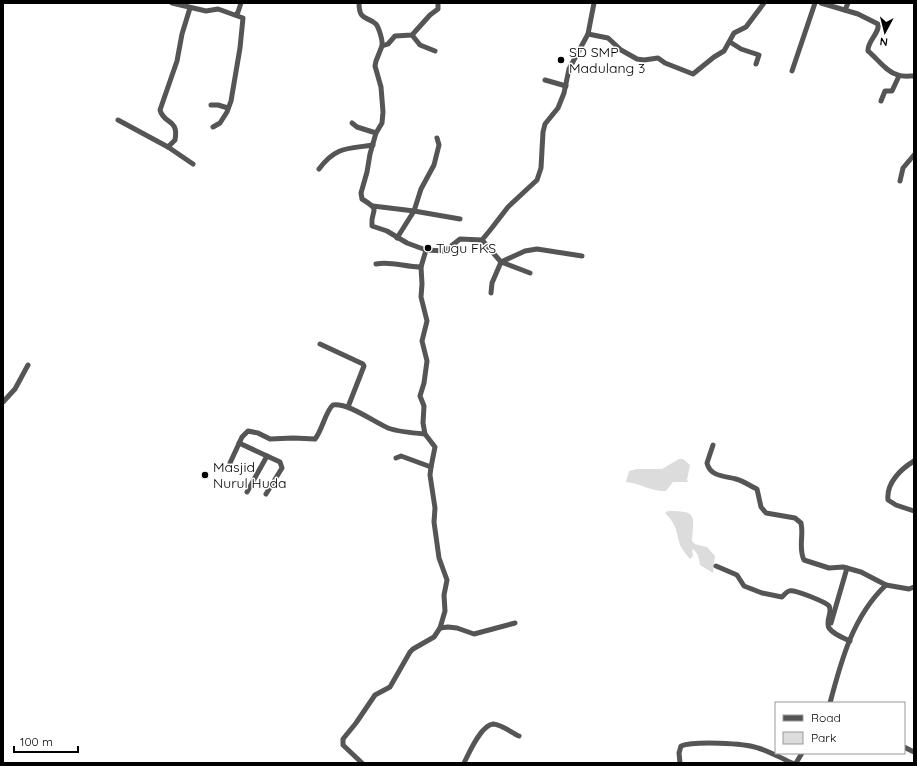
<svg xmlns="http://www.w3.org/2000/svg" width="917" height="766" viewBox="0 0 917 766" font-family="Quicksand,sans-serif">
<rect width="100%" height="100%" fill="#fff"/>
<g fill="#dcdcdc">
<path d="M679,459H683L690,465L687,480L688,482H673L666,491C652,492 640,483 626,482L629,471L637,469H662Z"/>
<path d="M668,511C697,511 694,514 692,541L695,544L707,547L715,556L713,573L700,565C699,558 698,552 692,549L693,556L690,559C687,555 682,550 680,545C676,531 677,525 665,513Z"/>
</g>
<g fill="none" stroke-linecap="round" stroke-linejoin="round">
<g stroke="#555" stroke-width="5">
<path d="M172,3L206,11L218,9L243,18L240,48L231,101L227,112L220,123L213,127"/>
<path d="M359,3C359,21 367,16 376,24C379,28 383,41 382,46"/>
<path d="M821,3L858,14L878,24C880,33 867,41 868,51C877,58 886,72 898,75C903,77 909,76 914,76"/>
<path d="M845,10L848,3"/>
<path d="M236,15L238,12L241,3"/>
<path d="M588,34L608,38L621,50L637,59L644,60L658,58L665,63L693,74L714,57L724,51L734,33L746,27L764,3"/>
<path d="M412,35L420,45L435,51"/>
<path d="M730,42L741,49L759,55L756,64"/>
<path d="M792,71L815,3"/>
<path d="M545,80L566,86"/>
<path d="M881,101L885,91H892L899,76"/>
<path d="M211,105H218L228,108"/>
<path d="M118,120L168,147L193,164"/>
<path d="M352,123L357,127L376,133"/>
<path d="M168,147L175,140C179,118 164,125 160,110L177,61L182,34L190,8"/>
<path d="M319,169C336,146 348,149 373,145"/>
<path d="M900,181L903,168L914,155"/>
<path d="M373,206L414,211L460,219"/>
<path d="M397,238L414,211L421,189L434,165L439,145L437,138"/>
<path d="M482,240L501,262L530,273"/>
<path d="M426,250L407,243L387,231L372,226C370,208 383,212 362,199L361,193L367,172L370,154L376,133L382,123L383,112L381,87L375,66L376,61L382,46L388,44L395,36L412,35L430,15L438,9V3"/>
<path d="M376,264C391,261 405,267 421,267"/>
<path d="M491,293L492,283L501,262L525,251L537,249L582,256"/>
<path d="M320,344L363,364L364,366L348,407"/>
<path d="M3,402L15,389L28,365"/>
<path d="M239,443L280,462L282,468L266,494"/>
<path d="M713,445L707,463C710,477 726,476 736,479C744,481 750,486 757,489L761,507L766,513L795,518L801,523C804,535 798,548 804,560L829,568L843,567L861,572L886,585L909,589L914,587"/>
<path d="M396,458L401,456L431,467"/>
<path d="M914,461C901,469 886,483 888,500L896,505L914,511"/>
<path d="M230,463L242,437L248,431L258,433L270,439L293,438L315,439C322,431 326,410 333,405C349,403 372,421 388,428C399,432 412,433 425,434"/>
<path d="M247,492L267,456"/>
<path d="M716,566L737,575L744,586L762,593L782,597C784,595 786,592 789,591C794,589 826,602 829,606C833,612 825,621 829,628C833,634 843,638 850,641"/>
<path d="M831,623L847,568"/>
<path d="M440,628L448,627L457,628L474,634L515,623"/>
<path d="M830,703C841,661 853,616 886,585"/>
<path d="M904,747L914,752"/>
<path d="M362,763L343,745V739L356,723L375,695L390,687L410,652L413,649L434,637L440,628L445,611L444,595L447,580L439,558L434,522L435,508L430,475L431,467L435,447L425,434L423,423L424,406L420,396L424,383L427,361L422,341L427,321L421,297L422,284L421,267L426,250L445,251L460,239L482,240L491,229L508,207L537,180L541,168L543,132L545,124L558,108L564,93L569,69L588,34L594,3"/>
<path d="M464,763C469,753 481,725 493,724C501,724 512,733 519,736"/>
<path d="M680,763L679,753L681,746C694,741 744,743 758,748C769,751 781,758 792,763"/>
<path d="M796,763L802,753"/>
</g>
</g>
<g fill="#000" stroke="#fff" stroke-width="1.5">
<circle cx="561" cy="60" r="4"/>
<circle cx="428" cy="248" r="4"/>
<circle cx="205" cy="475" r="4"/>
</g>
<g text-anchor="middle" stroke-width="3" stroke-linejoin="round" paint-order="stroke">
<g font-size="14" fill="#000" stroke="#fff" text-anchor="start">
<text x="569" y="57">SD SMP<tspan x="569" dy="16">Madulang 3</tspan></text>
<text x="436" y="253">Tugu FKS</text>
<text x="213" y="472">Masjid<tspan x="213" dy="16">Nurul Huda</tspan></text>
</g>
</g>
<rect width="917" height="766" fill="none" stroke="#000000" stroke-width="8"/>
<rect x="775" y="702" width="130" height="52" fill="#ffffff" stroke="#999999"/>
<rect x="783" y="715" width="20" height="6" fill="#555555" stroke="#999999"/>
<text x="811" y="722" font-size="12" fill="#000000">Road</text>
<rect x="783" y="732" width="20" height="12" fill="#dcdcdc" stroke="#999999"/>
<text x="811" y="742" font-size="12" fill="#000000">Park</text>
<g transform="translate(885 32) rotate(187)" stroke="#ffffff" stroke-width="3" paint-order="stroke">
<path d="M0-3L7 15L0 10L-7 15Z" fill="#000000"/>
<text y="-6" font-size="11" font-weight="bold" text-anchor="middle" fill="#000000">N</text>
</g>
<path d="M14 746v6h64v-6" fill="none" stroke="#000000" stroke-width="2"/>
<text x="20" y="746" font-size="12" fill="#000000" stroke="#ffffff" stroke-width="3" paint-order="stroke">100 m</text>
</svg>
